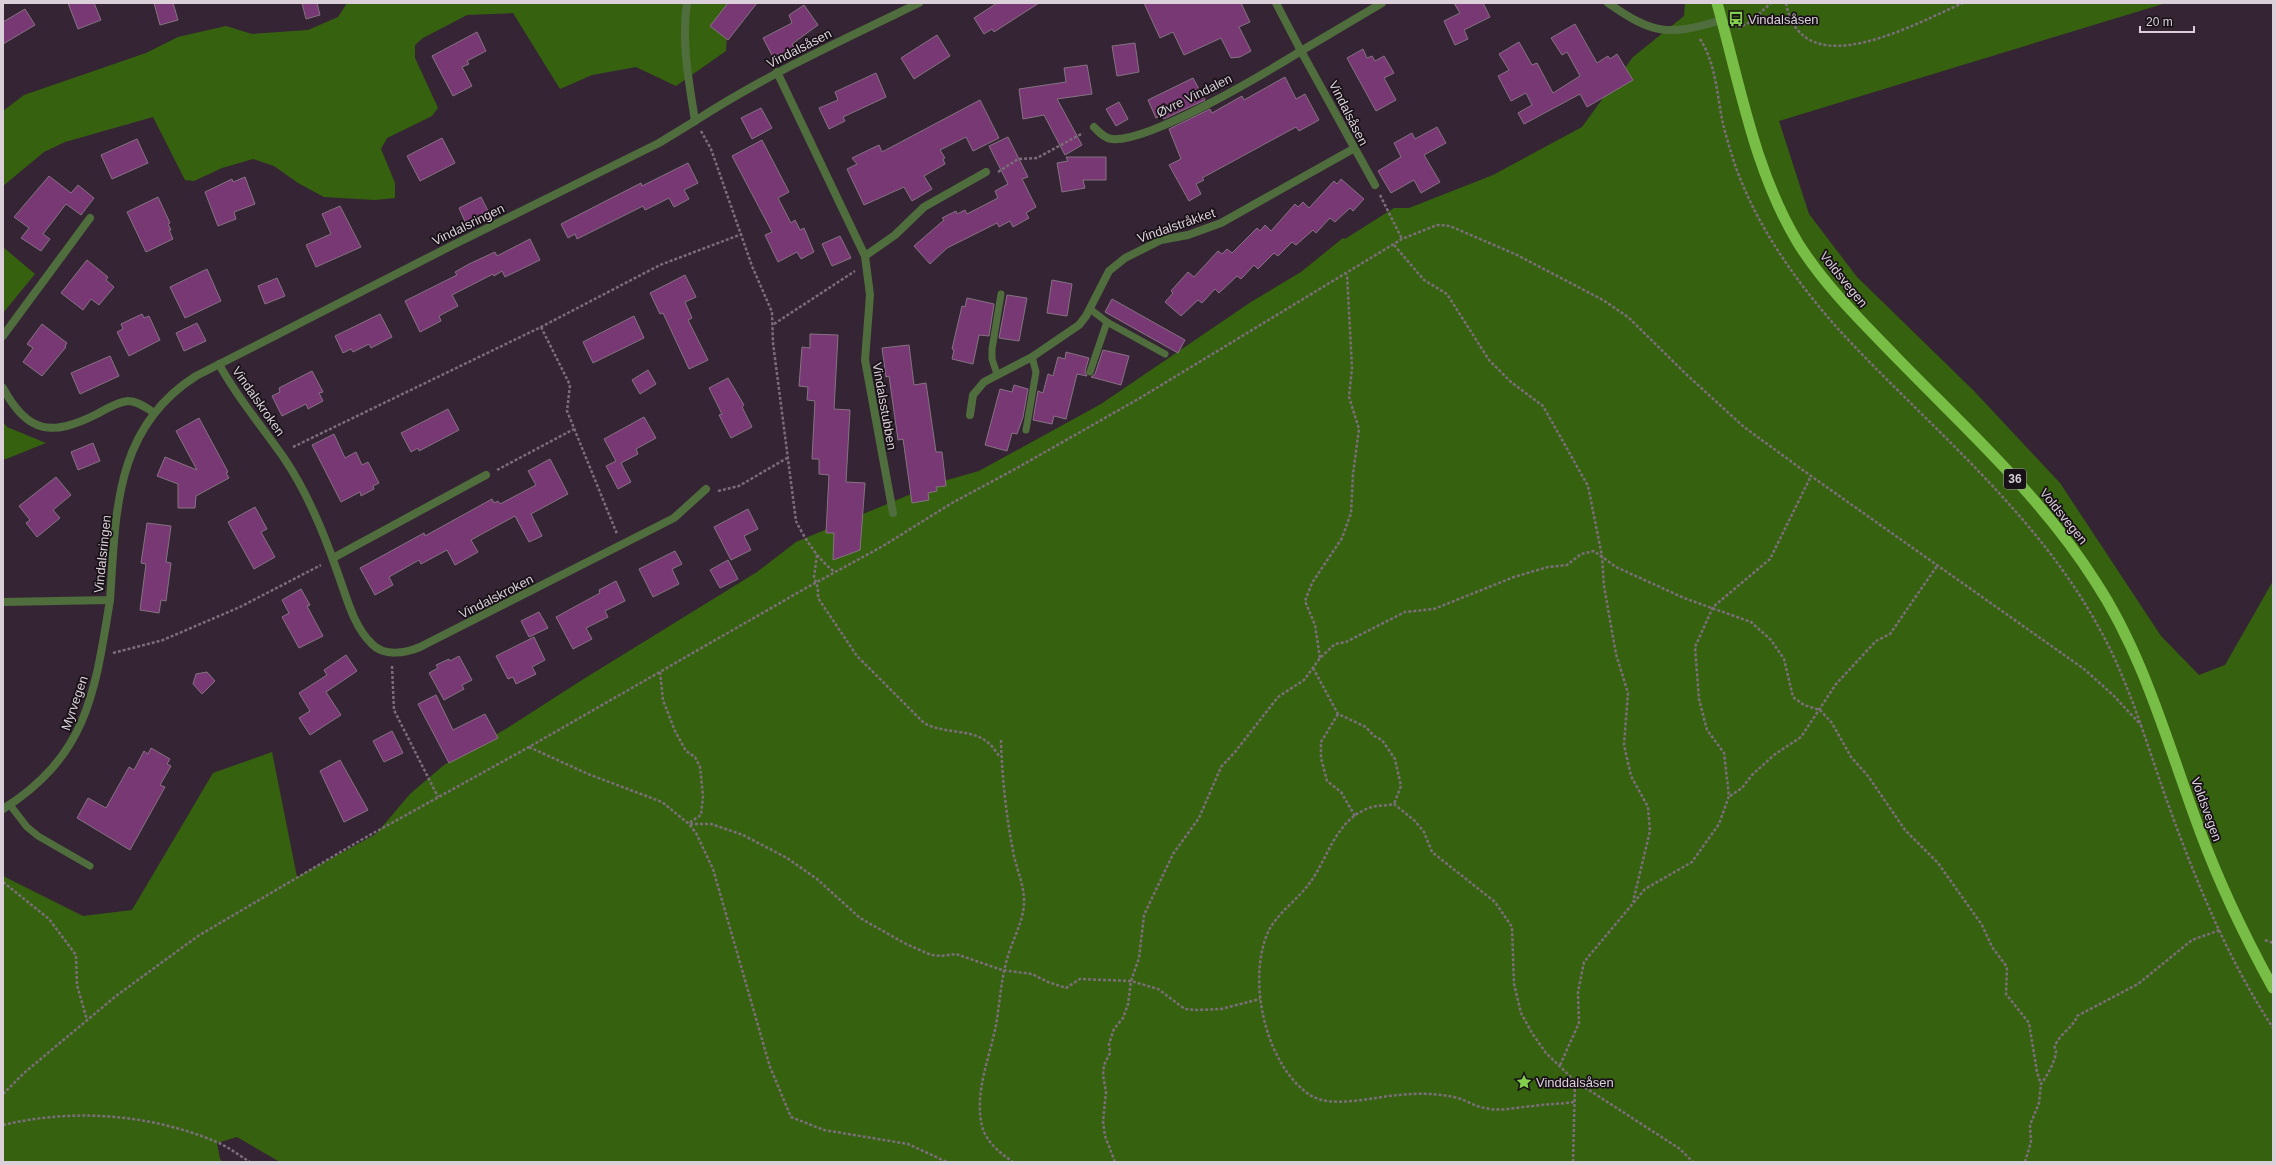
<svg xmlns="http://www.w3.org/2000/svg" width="2276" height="1165" viewBox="0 0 2276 1165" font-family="Helvetica,sans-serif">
<rect width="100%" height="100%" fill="#352534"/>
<g fill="#36620f">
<path d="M347,3H729L726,51L676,86L636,67L592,75L560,89L513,13L467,15L423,38L415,45V58L438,108L432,116L387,138L381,149L395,183V198L375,200L324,197L298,183L274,166L253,159L222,168L194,181L185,180L153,117L65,142L44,152L3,186V111L24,95L146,53L178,37L226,26L252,34L308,30L338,17Z"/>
<path d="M1685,3H2166L1779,121L1809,214L1857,277L1974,391L2060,483L2161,636L2199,675L2225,665L2273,581V1162H280L237,1137L217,1143L220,1159L223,1162H3V876L83,916L132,910L213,773L272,752L297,877L376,834L410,794L444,765L509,727L582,680L757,572L796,542L940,482L979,471L1101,404L1251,302L1301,272L1343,238L1345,239L1394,208H1409L1493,175L1582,127L1633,57L1684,16Z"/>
<path d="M3,247L35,274L3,313Z"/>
<path d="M3,422L7,427L46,443L6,459H3Z"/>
</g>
<g fill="#783873" stroke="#867283">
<path d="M68,3H94L101,20L78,29Z"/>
<path d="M154,3H173L178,20L160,25Z"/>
<path d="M302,3H317L320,15L306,19Z"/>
<path d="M728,3H757L728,40L710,26Z"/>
<path d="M997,3H1039L994,32L992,29L984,34L974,18Z"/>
<path d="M1144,3H1241L1250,22L1239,27L1251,51L1240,57L1231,58L1221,38L1184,55L1173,32L1160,38Z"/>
<path d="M1454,3H1483L1490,17L1464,30L1468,39L1455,45L1444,21L1460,13Z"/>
<path d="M804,5L818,25L792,44L794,48L774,59L763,38L792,23L789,15Z"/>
<path d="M25,9L35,25L3,44V22Z"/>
<path d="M1575,24L1597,63L1608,56L1610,59L1617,54L1633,80L1587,107L1580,94L1524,124L1518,113L1532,105L1526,93L1511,101L1498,76L1509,70L1499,54L1519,42L1532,65L1537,63L1553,93L1580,76L1567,52L1562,55L1551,38Z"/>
<path d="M477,32L486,51L467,61L469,64L462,67L472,86L453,96L432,56Z"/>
<path d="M937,35L950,56L914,79L901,58Z"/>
<path d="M1135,43L1139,72L1117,76L1112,46Z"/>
<path d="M1363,49L1367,58L1372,56L1375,61L1384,56L1394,73L1384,78L1396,100L1376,111L1347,58Z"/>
<path d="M1087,65L1092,94L1057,99L1082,145L1065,155L1044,115L1023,119L1019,89L1066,82L1064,68Z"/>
<path d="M876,73L886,97L843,117L845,121L829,129L819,108L838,100L835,92Z"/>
<path d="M1285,77L1296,99L1305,94L1319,120L1299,131L1296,127L1202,178L1204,180L1196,184L1201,194L1189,201L1169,165L1181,159L1169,129L1210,109L1212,113L1242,96L1244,100Z"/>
<path d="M1193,78L1205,100L1164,119L1162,116L1156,118L1148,100Z"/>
<path d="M980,100L999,138L973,151L966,137L940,150L945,158L943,159L945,164L924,176L932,189L912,201L904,187L864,205L847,169L857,164L852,158L879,145L882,152Z"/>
<path d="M1119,102L1128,119L1116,126L1106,109Z"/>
<path d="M761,108L772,128L752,139L741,118Z"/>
<path d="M1437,127L1446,143L1424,155L1440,182L1421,193L1414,180L1391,193L1378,171L1401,157L1394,143L1412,133L1415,139Z"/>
<path d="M1008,137L1028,177L1022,179L1036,207L1026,213L1029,218L1013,227L1010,221L999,227L997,223L947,248L930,264L914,246L944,220L942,218L956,211L957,214L965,210L967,214L998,198L995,191L1008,184L989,146Z"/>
<path d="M442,138L455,163L420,181L407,156Z"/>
<path d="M137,139L148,163L112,179L101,155Z"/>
<path d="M762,140L789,192L778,198L791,223L795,220L800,230L804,228L814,252L801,259L797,252L778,262L765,235L772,232L732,156Z"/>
<path d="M1066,157H1106V180H1083L1085,188L1062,192L1057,163L1068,161Z"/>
<path d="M688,163L698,183L684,190L689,199L674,207L669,198L645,210L643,206L577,239L575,234L568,238L561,224L641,183L642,186Z"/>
<path d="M49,176L71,193L78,185L94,198L81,215L66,204L43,234L50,239L41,251L21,238L29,228L14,217Z"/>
<path d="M245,177L255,204L234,212L236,219L218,226L205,192L232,179L233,182Z"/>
<path d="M1341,179L1364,199L1353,211L1350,208L1335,222L1330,218L1316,233L1313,230L1296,245L1292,242L1278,256L1274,253L1258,269L1254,265L1241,279L1237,276L1219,293L1215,289L1202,303L1198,300L1181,316L1165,302L1173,293L1171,291L1188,272L1194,277L1218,251L1222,254L1227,249L1232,253L1257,228L1260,231L1265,225L1271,231L1295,204L1298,207L1303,202L1309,208L1334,181L1337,184Z"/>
<path d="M158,197L170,223L168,224L171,230H169L173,239L146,252L127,212Z"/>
<path d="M481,197L490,215L467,226L459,208Z"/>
<path d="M340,206L361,247L316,267L306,245L331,234L322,214Z"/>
<path d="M840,236L851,258L832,266L822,244Z"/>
<path d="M530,239L540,260L505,277L502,271L494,276L493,274L452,295L458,306L439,316L441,321L420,332L405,301L457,275L455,272L469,264L495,252L497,256Z"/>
<path d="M87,260L108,277L106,280L114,287L99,305L91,299L83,310L61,293Z"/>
<path d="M207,269L221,301L185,318L170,287Z"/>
<path d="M685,275L696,297L685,302L692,318L688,320L708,360L689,369L663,313L660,314L650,293Z"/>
<path d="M277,278L285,296L265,304L258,286Z"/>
<path d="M1052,280L1072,284L1067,316L1047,313Z"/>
<path d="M1007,295L1027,298L1019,341L999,338Z"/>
<path d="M967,298L994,304L989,336L979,335L973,364L952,359L954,350L952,349L962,306L965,307Z"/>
<path d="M1112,299L1185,340L1178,353L1105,312Z"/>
<path d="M142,314L144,318L149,316L160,340L129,356L117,332L123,329L121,324Z"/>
<path d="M380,314L392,337L371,348L369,344L353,352L351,349L343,353L335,336Z"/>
<path d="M634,316L644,338L593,363L583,342Z"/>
<path d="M197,323L206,341L184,351L176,333Z"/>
<path d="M42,324L67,343L65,346L66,347L42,376L23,362L33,348L27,344Z"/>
<path d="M810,334L838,335L834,409L850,410L846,482L865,483L860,550L833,560L834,533H826L829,475L819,474V459H812L815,401L807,400L808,387L799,386L802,347L810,348Z"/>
<path d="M909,345L914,385L926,383L936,452H942L946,486L936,487L937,491L928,493L929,500L912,503L903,439L898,440L889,376L886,377L882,348Z"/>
<path d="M1103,350L1129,356L1121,385L1091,377L1095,374Z"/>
<path d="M1066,352L1089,358L1085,371L1087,376L1077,374L1066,419L1054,416L1052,424L1033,420L1038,391L1043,393L1048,374L1053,376L1058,357L1065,359Z"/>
<path d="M110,356L119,376L80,394L71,373Z"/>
<path d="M648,370L656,384L640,394L632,380Z"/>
<path d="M312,371L323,392L319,393L323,401L308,409L306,404L282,416L272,396L280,392L279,388Z"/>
<path d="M728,378L744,405L742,407L752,427L731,438L719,415L722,414L709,388Z"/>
<path d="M1014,385L1028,389L1023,417L1017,434L1012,433L1007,451L985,445L1000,389L1012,392Z"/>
<path d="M448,409L459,430L419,451L418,448L411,452L401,433Z"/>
<path d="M644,417L656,438L636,449L638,454L621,463L631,482L618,489L606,466L616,461L604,439Z"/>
<path d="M199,418L228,472L226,473L229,478L196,496L195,508H178V484L157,476L165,457L197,470L176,431Z"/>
<path d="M334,434L345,458L356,452L362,465L368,462L379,483L373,486L374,489L361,496L360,492L341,502L312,445Z"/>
<path d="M93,443L100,461L78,470L71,452Z"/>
<path d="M550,459L568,494L531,514L542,536L529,542L515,516L471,540L478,552L455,565L447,550L421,564L419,560L389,577L393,585L375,595L360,568L424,533L425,536L492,499L494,503L498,501L500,504L536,485L528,471Z"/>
<path d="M56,477L71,495L53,510L60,518L37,537L26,523L30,520L19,506Z"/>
<path d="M255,507L267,529L261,532L275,557L254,569L228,522Z"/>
<path d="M748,509L758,529L744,536L751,550L731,560L714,527Z"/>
<path d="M147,523L171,526L166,562L171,563L166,601L161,600L159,613L140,610L146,564L141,563Z"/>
<path d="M675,551L682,564L672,569L679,584L653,597L639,569Z"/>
<path d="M728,560L738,579L720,588L710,570Z"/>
<path d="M616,581L625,601L605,611L608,617L586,628L592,639L573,649L556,617L600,593L599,590Z"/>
<path d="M301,589L310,605L307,606L323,636L299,648L282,617L289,613L282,600Z"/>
<path d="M539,612L548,628L529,637L521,621Z"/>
<path d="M534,637L545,660L532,667L536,674L516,684L513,677L508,679L496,656Z"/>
<path d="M346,655L357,671L326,692L341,715L310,735L299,718L310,711L299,693L327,675L324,670Z"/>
<path d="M459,656L472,680L462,685L464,689L444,700L429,673L438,668L436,665L449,659L450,661Z"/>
<path d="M207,672L215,681L202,694L193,684L196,674Z"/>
<path d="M436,695L453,730L485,714L498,738L449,763L418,704Z"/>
<path d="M392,731L403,753L384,762L373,741Z"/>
<path d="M151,748L170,759L167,764L171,766L160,785L165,787L130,850L77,818L88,798L106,808L129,767L134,770L144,751L148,754Z"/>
<path d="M340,760L368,810L344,822L320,771Z"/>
</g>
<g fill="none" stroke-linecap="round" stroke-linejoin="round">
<g stroke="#7b6d7a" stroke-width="2.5" stroke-dasharray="3 2" stroke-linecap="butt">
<path d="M1786,3C1802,89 1918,22 1963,3"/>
<path d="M1738,28L1750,22L1771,3"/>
<path d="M1700,39C1716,63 1717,96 1723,124C1726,136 1730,149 1734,162C1755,224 1796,282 1840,331C1928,426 2034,510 2098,626C2129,681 2146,742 2167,801C2195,879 2227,958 2273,1028"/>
<path d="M701,131L711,149L752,266L772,312L773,343L796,521C804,538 820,562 835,572"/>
<path d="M998,172L1018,159L1037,158L1083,133"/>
<path d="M1380,195L1402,239"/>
<path d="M1394,245L1424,280L1447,294L1489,360L1511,382L1543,406L1588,486L1602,556L1604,586L1616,654L1628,693L1624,745L1631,776L1648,807L1650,831L1633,902"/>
<path d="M774,324L855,271"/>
<path d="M541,327L570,385L567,411L617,534"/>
<path d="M293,447L541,327L660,265L742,234"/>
<path d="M497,470L574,429"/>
<path d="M718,491L739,486L787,458"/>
<path d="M817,555L814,577L818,588V598L857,656L924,723C944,734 970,729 986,741C992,745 996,752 1000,757"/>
<path d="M113,653L163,640L240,607L321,565"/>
<path d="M1320,658L1315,625L1305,601L1312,583L1342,538L1351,513L1353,474L1359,429L1349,397L1352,368L1347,274"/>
<path d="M392,666L394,710L438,797"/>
<path d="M1313,668L1338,714L1366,727L1374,736L1382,740L1395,759L1401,786L1394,804"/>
<path d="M660,672L663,700L675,731L686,751L695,757L700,767L703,796L701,815L689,823"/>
<path d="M1338,714L1321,742V758L1327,781L1341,792L1355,816"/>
<path d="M1001,740C1002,778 1006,814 1013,851C1016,868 1024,884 1024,901C1024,921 1013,938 1008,956C1001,978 1000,1002 996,1025C990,1057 974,1092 982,1126C986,1142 1000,1153 1013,1162"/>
<path d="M529,747L588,774L662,802L689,824L696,833L713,869L770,1067L791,1117L824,1130L908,1144L947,1162"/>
<path d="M1730,796L1742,788L1752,775L1774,755L1801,737L1836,684L1876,641L1890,634L1937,566"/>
<path d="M690,824H711L743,835L787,858L817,879L860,918L906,944L931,955L941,956L956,954L1002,970L1032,974L1048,982L1066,988L1080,979L1131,981L1158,989L1185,1009L1197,1010L1221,1009L1260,999"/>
<path d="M3,882L49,919L76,955L77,985L87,1020"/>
<path d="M2265,940L2273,943"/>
<path d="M1560,1065L1579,1023L1578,992L1584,962L1645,889L1692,862L1719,824L1729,796L1724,753L1707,730L1699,699L1695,647L1713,607L1770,559L1811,476"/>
<path d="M3,1094L24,1073L116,996L198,936L361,840L529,747L806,588L883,546L952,503L1017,468L1140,398L1402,239L1437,225L1450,226L1517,255L1603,300L1628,317L1687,375L1744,427L1811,476L2084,669L2113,695L2141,725"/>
<path d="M1574,1102C1560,1104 1547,1104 1533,1106C1517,1107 1501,1112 1485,1108C1477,1107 1469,1102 1461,1099C1440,1093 1420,1093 1398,1095C1374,1097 1331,1109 1310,1095C1265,1065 1246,978 1269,930C1278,913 1297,900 1309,884C1328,859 1335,820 1369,808C1376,805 1386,806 1394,804L1415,821L1424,832L1432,852L1495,902L1512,927L1514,984L1521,1013L1532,1033L1546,1053L1575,1081L1680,1149L1693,1162"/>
<path d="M3,1125C74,1108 152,1114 219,1143C230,1148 240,1156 250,1162"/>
<path d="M1115,1162L1105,1136L1103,1121L1106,1092L1103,1075L1104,1065L1110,1053L1109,1044L1114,1029L1123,1018L1128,1004L1131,981L1139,958L1144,915L1173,854L1199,818L1221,767L1235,752L1278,697L1304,680L1320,658L1335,644L1346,642L1405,612L1434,609L1514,577L1548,567L1567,565L1581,554L1594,551L1616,567L1684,598L1751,622L1771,640L1784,659L1793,697L1804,705L1820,710L1832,723L1851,757L1868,776L1905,830L1938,863L1982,925L1992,947L2007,967L2006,994L2029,1023L2037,1072L2041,1084C2047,1076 2055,1062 2056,1052C2056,1050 2054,1049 2055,1046C2059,1034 2074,1027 2077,1016L2138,984L2192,940L2220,930"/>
<path d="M1573,1162L1575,1082"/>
<path d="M2025,1162L2031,1142L2030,1125L2039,1103L2041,1084"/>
</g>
<g stroke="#506e3d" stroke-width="7">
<path d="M1090,309L1107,322L1165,354"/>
<path d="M1090,372L1107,322"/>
<path d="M997,374L992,359V349L1001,294"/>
<path d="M1026,430L1036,372L1032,357"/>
<path d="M10,805L27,827L38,836L90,866"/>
</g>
<g stroke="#506e3d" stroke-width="8">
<path d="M1608,3C1654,35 1668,36 1722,20"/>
<path d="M777,72L865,256L870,295L865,360L893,513"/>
<path d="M695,121C766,75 842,40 919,3"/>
<path d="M1094,127C1099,132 1104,138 1112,139C1149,143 1267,72 1301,51L1276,3"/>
<path d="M1375,185L1301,51L1382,3"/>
<path d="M865,256L895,235L924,207L986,172"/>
<path d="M3,336L90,218"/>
<path d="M219,364C237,398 262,426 284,458C307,492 324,533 337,571C346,595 353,626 372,644C384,657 406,653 420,647L674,518L706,489"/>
<path d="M3,388C28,435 53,436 97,414C106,409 117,402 128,401C137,401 145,407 153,412"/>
<path d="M970,415L973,395L984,382L1032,357L1079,325L1086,316L1109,271L1125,258L1161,240L1188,235L1221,223L1353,149"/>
<path d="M333,558L486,475"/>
<path d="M3,602L110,600C116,513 114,428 196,376L449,247L659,143L695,121C689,82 681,42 687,3"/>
<path d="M3,809C88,755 95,692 110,600"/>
</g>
<path stroke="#78bd46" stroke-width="11" d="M1717,3C1740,84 1754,170 1798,243C1825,286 1861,321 1896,357C1965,428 2041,496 2095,581C2145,657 2168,746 2200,831C2220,885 2245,937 2273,988"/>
</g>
<defs>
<symbol id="bus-bare" viewBox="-9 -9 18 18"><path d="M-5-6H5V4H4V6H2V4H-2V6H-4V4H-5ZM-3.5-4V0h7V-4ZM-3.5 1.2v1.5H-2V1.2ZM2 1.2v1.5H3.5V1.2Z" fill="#84cf4d" stroke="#181117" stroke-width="2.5" paint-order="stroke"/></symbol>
<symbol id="sight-bare" viewBox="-9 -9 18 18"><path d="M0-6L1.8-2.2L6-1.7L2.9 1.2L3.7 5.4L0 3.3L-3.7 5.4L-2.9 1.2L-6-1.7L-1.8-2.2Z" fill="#84cf4d" stroke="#181117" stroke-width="2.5" paint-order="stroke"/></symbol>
</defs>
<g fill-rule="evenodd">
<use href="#bus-bare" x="1725" y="8" width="22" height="22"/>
<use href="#sight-bare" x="1513" y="1071" width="22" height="22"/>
</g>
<g text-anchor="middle" stroke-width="3.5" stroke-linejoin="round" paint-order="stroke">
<rect fill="#181117" stroke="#a097a0" stroke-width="1" x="2004" y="469" width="22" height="20" rx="3"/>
<g font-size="12" font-weight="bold" fill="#dbd0da">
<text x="2015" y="483">36</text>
</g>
<g font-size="13" fill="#dbd0da" stroke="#181117" text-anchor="start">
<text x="1748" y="24">Vindalsåsen</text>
<text x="1536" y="1087">Vinddalsåsen</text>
</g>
<g font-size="13" fill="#dbd0da" stroke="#181117">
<text transform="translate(799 48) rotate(-27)" y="5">Vindalsåsen</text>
<text transform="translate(1194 95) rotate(-26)" y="5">Øvre Vindalen</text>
<text transform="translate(1349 113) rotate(63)" y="5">Vindalsåsen</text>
<text transform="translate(468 224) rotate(-26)" y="5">Vindalsringen</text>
<text transform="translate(1176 225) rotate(-19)" y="5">Vindalstråkket</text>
<text transform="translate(1844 279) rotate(51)" y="5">Voldsvegen</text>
<text transform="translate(259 401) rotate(55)" y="5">Vindalskroken</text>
<text transform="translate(885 406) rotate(80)" y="5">Vindalsstubben</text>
<text transform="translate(2064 516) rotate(51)" y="5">Voldsvegen</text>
<text transform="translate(102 554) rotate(-84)" y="5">Vindalsringen</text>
<text transform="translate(496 596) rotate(-27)" y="5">Vindalskroken</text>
<text transform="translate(74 703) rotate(-71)" y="5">Myrvegen</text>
<text transform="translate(2207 809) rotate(70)" y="5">Voldsvegen</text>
</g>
</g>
<rect width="2276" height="1165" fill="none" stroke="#dbd0da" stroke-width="8"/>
<path d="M2140 26v6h54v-6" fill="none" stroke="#dbd0da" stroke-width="2"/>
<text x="2146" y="26" font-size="12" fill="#dbd0da" stroke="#181117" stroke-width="3" paint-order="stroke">20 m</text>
</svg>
